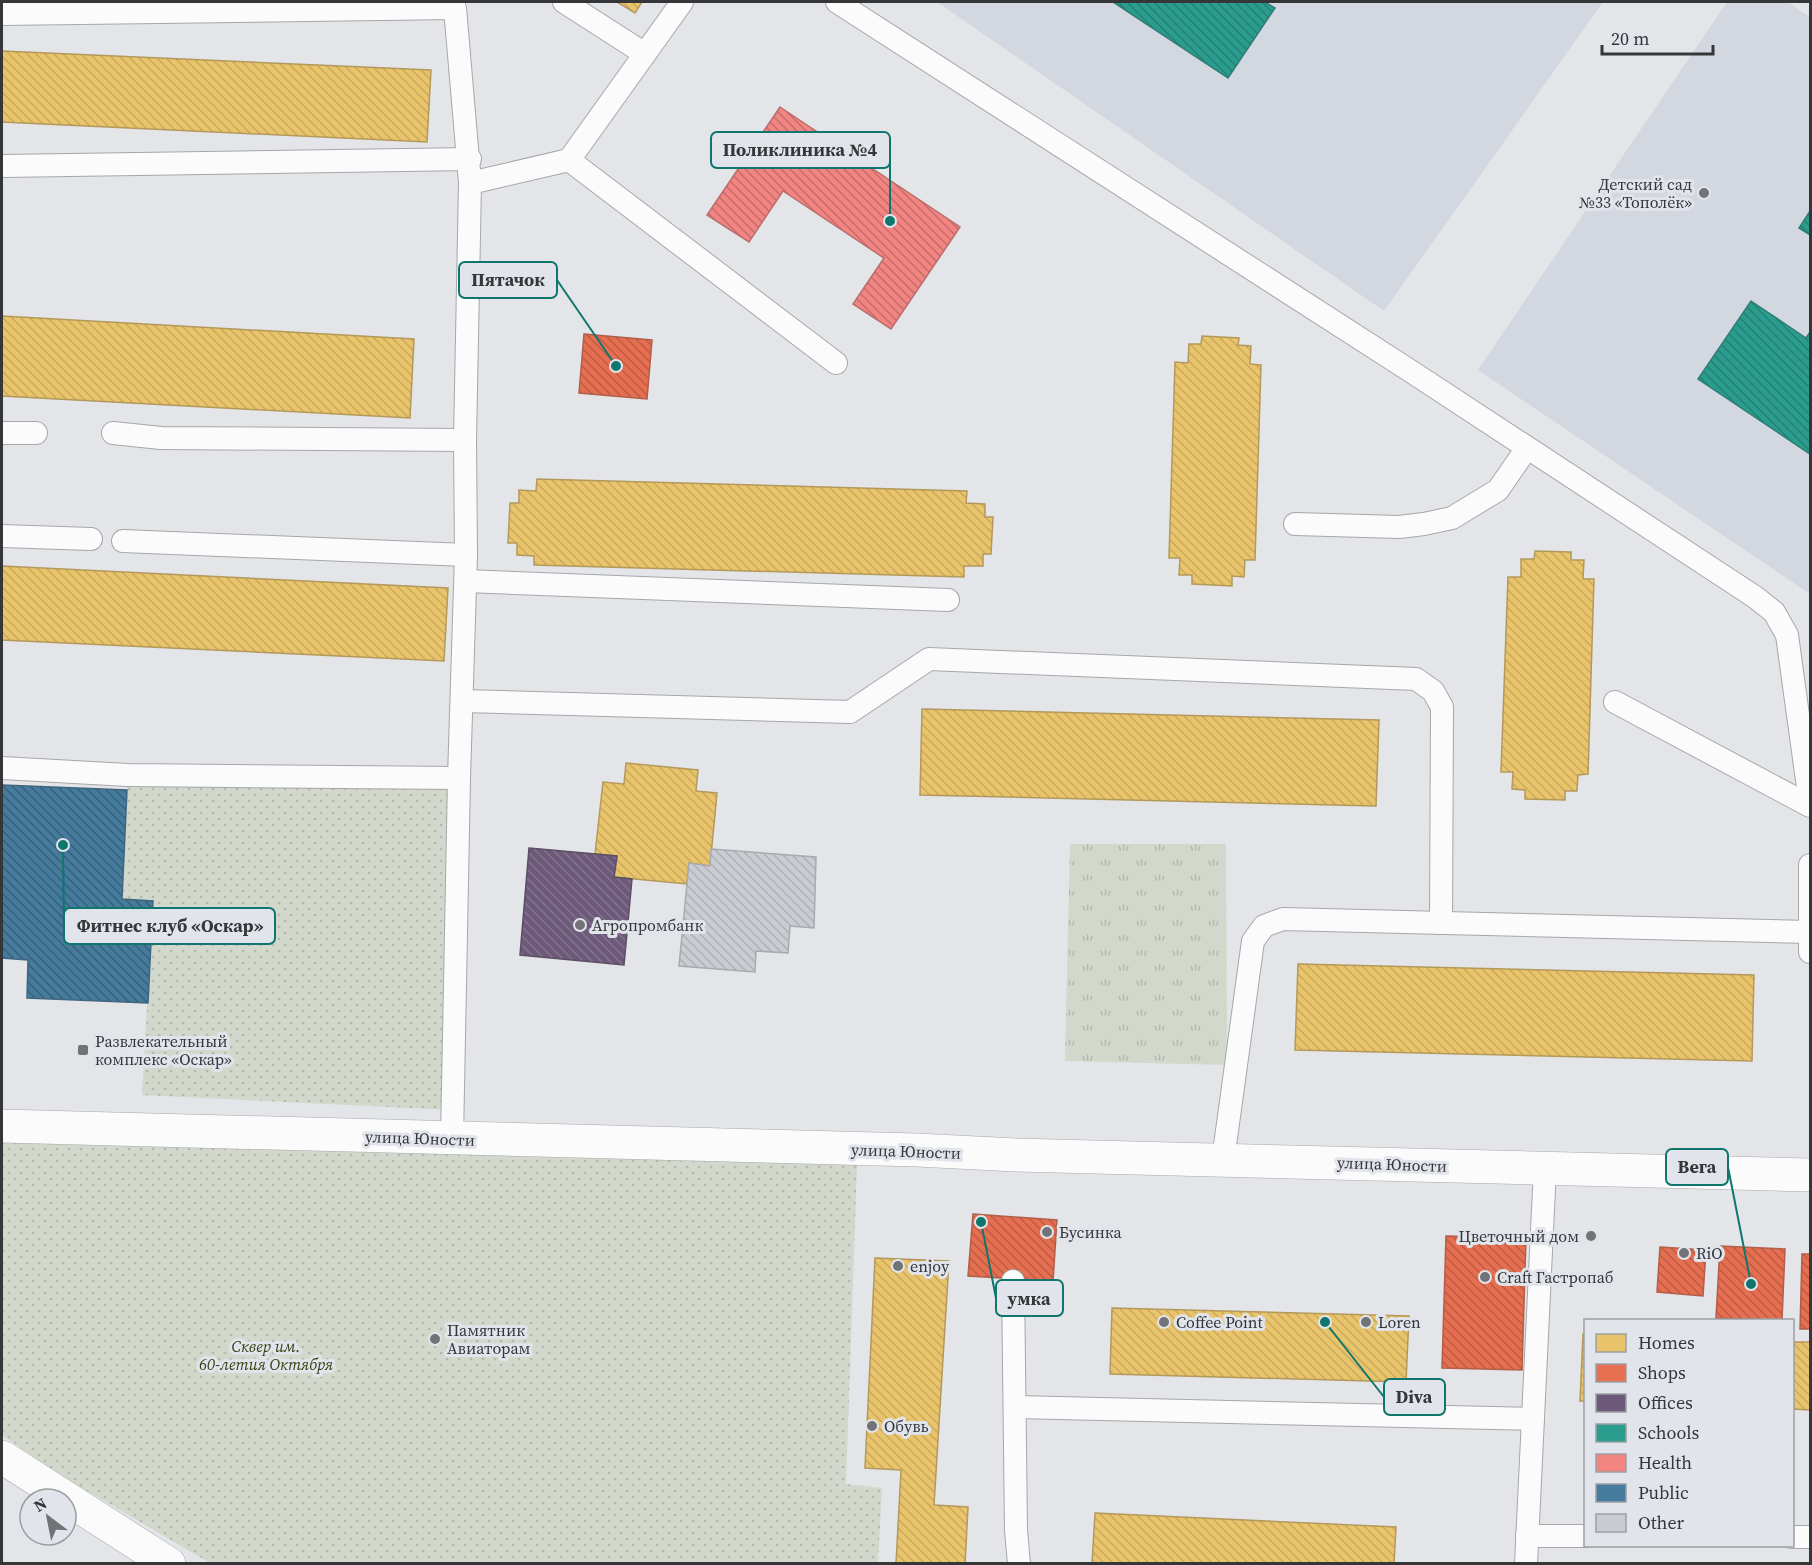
<svg xmlns="http://www.w3.org/2000/svg" width="1812" height="1565" viewBox="0 0 1812 1565" font-family="'Source Serif 4',serif">
<defs>
<pattern id="grass-tufts" width="24" height="20" patternUnits="userSpaceOnUse" patternTransform="scale(1.5)"><rect width="24" height="20" fill="#d2d8cb"/><path d="M3 7l-1-3M5 7V3M7 7l1-3M15 17l-1-3M17 17v-4M19 17l1-3" fill="none" stroke="#b5baaf"/></pattern>
<pattern id="park-dots" width="8" height="8" patternUnits="userSpaceOnUse" patternTransform="scale(1.5)"><rect width="8" height="8" fill="#d2d8cb"/><path d="M2 2h.1M6 6h.1" fill="none" stroke="#b5baaf" stroke-width="1.8" stroke-linecap="round"/></pattern>
<pattern id="homes-back-hatch" width="6" height="6" patternUnits="userSpaceOnUse" patternTransform="scale(1.5)"><rect width="6" height="6" fill="#e9c46a"/><path d="M-1 5l2 2M0 0l6 6M5-1l2 2" fill="none" stroke="#c8a95d"/></pattern>
<pattern id="shops-back-hatch" width="6" height="6" patternUnits="userSpaceOnUse" patternTransform="scale(1.5)"><rect width="6" height="6" fill="#e76f51"/><path d="M-1 5l2 2M0 0l6 6M5-1l2 2" fill="none" stroke="#bc5c44"/></pattern>
<pattern id="offices-back-hatch" width="6" height="6" patternUnits="userSpaceOnUse" patternTransform="scale(1.5)"><rect width="6" height="6" fill="#6d597a"/><path d="M-1 5l2 2M0 0l6 6M5-1l2 2" fill="none" stroke="#82748c"/></pattern>
<pattern id="schools-back-hatch" width="6" height="6" patternUnits="userSpaceOnUse" patternTransform="scale(1.5)"><rect width="6" height="6" fill="#2a9d8f"/><path d="M-1 5l2 2M0 0l6 6M5-1l2 2" fill="none" stroke="#258176"/></pattern>
<pattern id="health-back-hatch" width="6" height="6" patternUnits="userSpaceOnUse" patternTransform="scale(1.5)"><rect width="6" height="6" fill="#f28482"/><path d="M-1 5l2 2M0 0l6 6M5-1l2 2" fill="none" stroke="#c56d6b"/></pattern>
<pattern id="public-back-hatch" width="6" height="6" patternUnits="userSpaceOnUse" patternTransform="scale(1.5)"><rect width="6" height="6" fill="#457b9d"/><path d="M-1 5l2 2M0 0l6 6M5-1l2 2" fill="none" stroke="#38607a"/></pattern>
<pattern id="building-back-hatch" width="6" height="6" patternUnits="userSpaceOnUse" patternTransform="scale(1.5)"><rect width="6" height="6" fill="#c9ccd3"/><path d="M-1 5l2 2M0 0l6 6M5-1l2 2" fill="none" stroke="#adb0b6"/></pattern>
</defs>
<rect width="100%" height="100%" fill="#e3e5e8"/>
<g fill="#d3d7e0">
<path d="M937,2H1603L1384,311Z"/>
<path d="M1727,2H1788L1810,17V594L1478,370Z"/>
</g>
<path fill="url(#grass-tufts)" d="M1070,844H1226L1227,1065L1065,1061Z"/>
<g fill="url(#park-dots)">
<path d="M128,775L459,778L452,1110L142,1095L153,901L122,899Z"/>
<path d="M2,1140L857,1163L846,1484L882,1488L878,1563H210L55,1472L2,1435Z"/>
</g>
<g fill="url(#homes-back-hatch)" stroke="#b3995b" stroke-width="1.5">
<path d="M617,2H642L635,13Z"/>
<path d="M2,51L431,70L427,142L2,122Z"/>
<path d="M2,316L414,339L410,418L2,396Z"/>
<path d="M1202,336L1239,338L1238,345L1251,346L1250,364L1261,365L1255,560H1245L1244,577L1232,576V586L1192,584V575H1179L1180,558H1169L1175,362L1188,363L1189,344H1201Z"/>
<path d="M537,479L967,491L966,503L985,504V517H993L991,554H983V566H964V577L534,565V556L517,555V543H508L510,503H519V490L536,491Z"/>
<path d="M1535,551L1571,552V560H1584L1583,579H1594L1588,774L1578,775L1577,791H1565V800L1525,799V790L1512,789L1513,772H1501L1508,577H1521V559H1534Z"/>
<path d="M2,566L448,588L444,661L2,640Z"/>
<path d="M922,709L1379,720L1376,806L920,795Z"/>
<path d="M626,763L698,770L696,791L717,793L710,866L689,863L687,884L614,877L617,856L595,854L603,782L624,784Z"/>
<path d="M1298,964L1754,975L1752,1061L1295,1050Z"/>
<path d="M875,1258L949,1261L934,1505L968,1507L965,1564H896L901,1470L865,1468Z"/>
<path d="M1112,1308L1409,1316L1406,1382L1110,1374Z"/>
<path d="M1583,1334H1586V1401H1580Z"/>
<path d="M1792,1342H1810V1410L1792,1409Z"/>
<path d="M1095,1513L1396,1527L1394,1564H1092Z"/>
</g>
<g fill="url(#shops-back-hatch)" stroke="#b15e4a" stroke-width="1.5">
<path d="M584,334L652,340L647,399L579,393Z"/>
<path d="M973,1214L1057,1220L1053,1281L968,1276Z"/>
<path d="M1446,1236L1526,1238L1522,1370L1442,1368Z"/>
<path d="M1720,1246L1785,1249L1782,1320L1716,1318Z"/>
<path d="M1660,1247L1706,1250L1703,1296L1657,1292Z"/>
<path d="M1802,1254H1810V1329H1800Z"/>
</g>
<path fill="url(#offices-back-hatch)" stroke="#5c4e66" stroke-width="1.5" d="M529,848L617,856L614,877L632,879L624,965L520,955Z"/>
<g fill="url(#schools-back-hatch)" stroke="#2d7e75" stroke-width="1.5">
<path d="M1113,2H1265L1275,8L1228,78Z"/>
<path d="M1810,211V235L1799,228Z"/>
<path d="M1751,301L1806,338L1810,332V454L1698,379Z"/>
</g>
<path fill="url(#health-back-hatch)" stroke="#b96d6c" stroke-width="1.5" d="M780,107L960,227L891,329L853,304L884,258L783,191L749,242L707,215Z"/>
<path fill="url(#public-back-hatch)" stroke="#40667f" stroke-width="1.5" d="M2,785L127,790L122,899L153,901L148,1003L27,998L28,960L2,958Z"/>
<path fill="url(#building-back-hatch)" stroke="#a9aaac" stroke-width="1.5" d="M711,849L816,857L814,928L790,926L788,953L756,951L755,972L679,966L689,863L710,866Z"/>
<g fill="none" stroke-linecap="round" stroke-linejoin="round">
<defs>
<g id="lane">
<path d="M564,2L645,54"/>
<path d="M837,2L1412,372L1755,597L1774,612L1787,635L1810,802"/>
<path d="M2,14L455,8L470,183L465,440L466,555L459,778L452,1139"/>
<path d="M569,160L836,363"/>
<path d="M2,166L470,159"/>
<path d="M470,183L569,160L682,2"/>
<path d="M2,433H36"/>
<path d="M113,433L161,438L465,440"/>
<path d="M1295,524L1399,527L1424,524L1452,518L1498,490L1527,448"/>
<path d="M2,536L91,539"/>
<path d="M123,541L466,555"/>
<path d="M466,581L948,600"/>
<path d="M462,701L850,712L929,659L1416,679L1433,691L1442,707L1441,923"/>
<path d="M1615,702L1810,806"/>
<path d="M2,768L128,775L459,778"/>
<path d="M1810,865V952"/>
<path d="M1223,1160L1253,941L1264,926L1283,919L1810,932"/>
<path d="M1013,1281L1016,1530L1019,1564"/>
<path d="M1015,1407L1533,1419"/>
<path d="M1527,1536H1586"/>
<path d="M1792,1537H1810"/>
<path d="M1526,1564L1545,1168"/>
</g>
<g id="secondary">
<path d="M2,1126L917,1150L1016,1155L1810,1175"/>
<path d="M2,1457L169,1564"/>
</g>
</defs>
<use href="#lane" stroke="#a6a7a9" stroke-width="24"/>
<use href="#secondary" stroke="#a6a7a9" stroke-width="34"/>
<use href="#lane" stroke="#fbfbfc" stroke-width="22"/>
<use href="#secondary" stroke="#fbfbfc" stroke-width="33"/>
</g>
<g fill="#717376" stroke="#e1e4ea" stroke-width="2">
<circle cx="1704" cy="193" r="6"/>
<circle cx="580" cy="925" r="6"/>
<rect x="77" y="1044" width="12" height="12" rx="3"/>
<circle cx="1047" cy="1232" r="6"/>
<circle cx="1591" cy="1236" r="6"/>
<circle cx="1684" cy="1253" r="6"/>
<circle cx="898" cy="1266" r="6"/>
<circle cx="1485" cy="1277" r="6"/>
<circle cx="1164" cy="1322" r="6"/>
<circle cx="1366" cy="1322" r="6"/>
<circle cx="435" cy="1339" r="6"/>
<circle cx="872" cy="1426" r="6"/>
</g>
<g text-anchor="middle" stroke-width="6" stroke-linejoin="round" paint-order="stroke">
<g font-size="16" fill="#343638" stroke="#e1e4ea" text-anchor="start">
<text x="1692" y="190" text-anchor="end">Детский сад<tspan x="1692" dy="18">№33 «Тополёк»</tspan></text>
<text x="592" y="931">Агропромбанк</text>
<text x="95" y="1047">Развлекательный<tspan x="95" dy="18">комплекс «Оскар»</tspan></text>
<text x="1059" y="1238">Бусинка</text>
<text x="1579" y="1242" text-anchor="end">Цветочный дом</text>
<text x="1696" y="1259">RiO</text>
<text x="910" y="1272">enjoy</text>
<text x="1497" y="1283">Craft Гастропаб</text>
<text x="1176" y="1328">Coffee Point</text>
<text x="1378" y="1328">Loren</text>
<text x="447" y="1336">Памятник<tspan x="447" dy="18">Авиаторам</tspan></text>
<text x="884" y="1432">Обувь</text>
</g>
<g font-size="16" fill="#343638" stroke="#e1e4ea">
<text transform="translate(420 1138) rotate(2)" y="6">улица Юности</text>
<text transform="translate(906 1151) rotate(2)" y="6">улица Юности</text>
<text transform="translate(1392 1164) rotate(2)" y="6">улица Юности</text>
</g>
<g font-size="16" font-style="italic" fill="#334212" stroke="#e1e4ea">
<text x="266" y="1352">Сквер им.<tspan x="266" dy="18">60-летия Октября</tspan></text>
</g>
</g>
<path fill="none" stroke="#0f766e" stroke-width="2" d="M890 221L890 150M616 366L557 280M63 845L64 926M1751 1284L1728 1167M981 1222L996 1298M1325 1322L1384 1397"/>
<g fill="#0f766e" stroke="#e1e4ea" stroke-width="2">
<circle cx="890" cy="221" r="6"/>
<circle cx="616" cy="366" r="6"/>
<circle cx="63" cy="845" r="6"/>
<circle cx="1751" cy="1284" r="6"/>
<circle cx="981" cy="1222" r="6"/>
<circle cx="1325" cy="1322" r="6"/>
</g>
<g fill="#e1e4ea" stroke="#0f766e" stroke-width="2">
<rect x="711" y="132" width="179" height="36" rx="6"/>
<rect x="459" y="262" width="98" height="36" rx="6"/>
<rect x="64" y="908" width="211" height="36" rx="6"/>
<rect x="1666" y="1149" width="62" height="36" rx="6"/>
<rect x="996" y="1280" width="67" height="36" rx="6"/>
<rect x="1384" y="1379" width="61" height="36" rx="6"/>
</g>
<g font-size="18" text-anchor="middle" font-weight="bold" fill="#343638">
<text x="800" y="156">Поликлиника №4</text>
<text x="508" y="286">Пятачок</text>
<text x="170" y="932">Фитнес клуб «Оскар»</text>
<text x="1697" y="1173">Вега</text>
<text x="1029" y="1305">умка</text>
<text x="1414" y="1403">Diva</text>
</g>
<rect width="1812" height="1565" fill="none" stroke="#343638" stroke-width="6"/>
<rect x="1584" y="1319" width="210" height="228" fill="#e1e4ea" stroke="#9c9ea3" stroke-width="1.5"/>
<rect x="1596" y="1334" width="30" height="18" fill="#e9c46a" stroke="#9c9ea3" stroke-width="1.5"/>
<text x="1638" y="1349" font-size="18" fill="#343638">Homes</text>
<rect x="1596" y="1364" width="30" height="18" fill="#e76f51" stroke="#9c9ea3" stroke-width="1.5"/>
<text x="1638" y="1379" font-size="18" fill="#343638">Shops</text>
<rect x="1596" y="1394" width="30" height="18" fill="#6d597a" stroke="#9c9ea3" stroke-width="1.5"/>
<text x="1638" y="1409" font-size="18" fill="#343638">Offices</text>
<rect x="1596" y="1424" width="30" height="18" fill="#2a9d8f" stroke="#9c9ea3" stroke-width="1.5"/>
<text x="1638" y="1439" font-size="18" fill="#343638">Schools</text>
<rect x="1596" y="1454" width="30" height="18" fill="#f28482" stroke="#9c9ea3" stroke-width="1.5"/>
<text x="1638" y="1469" font-size="18" fill="#343638">Health</text>
<rect x="1596" y="1484" width="30" height="18" fill="#457b9d" stroke="#9c9ea3" stroke-width="1.5"/>
<text x="1638" y="1499" font-size="18" fill="#343638">Public</text>
<rect x="1596" y="1514" width="30" height="18" fill="#c9ccd3" stroke="#9c9ea3" stroke-width="1.5"/>
<text x="1638" y="1529" font-size="18" fill="#343638">Other</text>
<g transform="translate(48 1517) rotate(328)"><circle r="28" fill="#e1e4ea" stroke="#9c9ea3" stroke-width="1.5"/>
<path d="M0-4.5L10 22L0 15L-10 22Z" fill="#717376"/>
<text y="-9" font-size="16" font-weight="bold" text-anchor="middle" fill="#343638">N</text>
</g>
<path d="M1602 45v9h111v-9" fill="none" stroke="#343638" stroke-width="3"/>
<text x="1611" y="45" font-size="18" fill="#343638" stroke="#e1e4ea" stroke-width="4.5" paint-order="stroke">20 m</text>
</svg>
